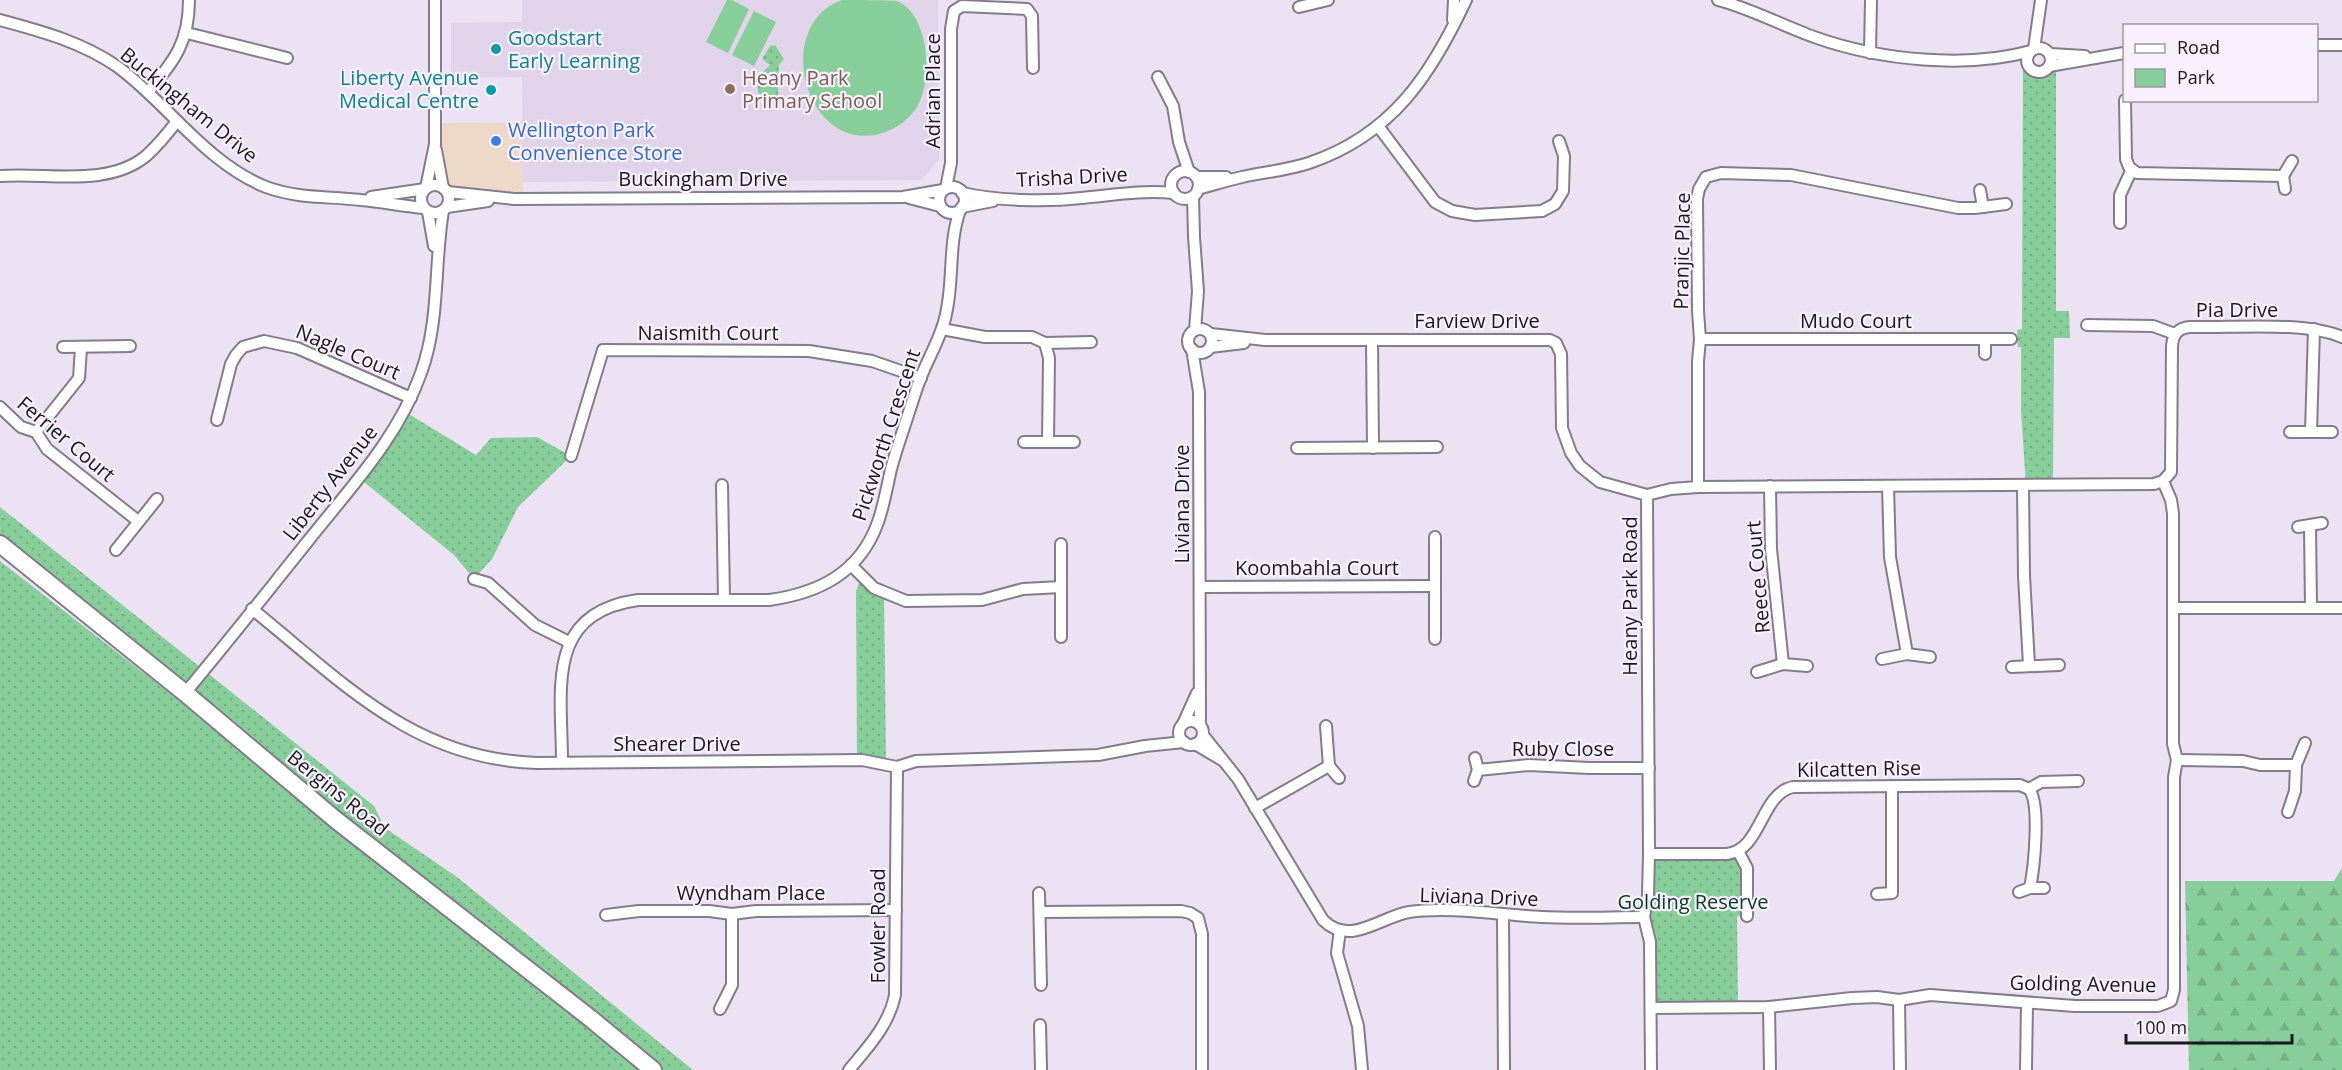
<svg xmlns="http://www.w3.org/2000/svg" width="2342" height="1070" viewBox="0 0 2342 1070" font-family="'Open Sans',sans-serif">
<defs>
<pattern id="green-dots" width="8" height="8" patternUnits="userSpaceOnUse" patternTransform="scale(1.5)"><rect width="8" height="8" fill="#88ce9b"/><path d="M2 2h.1M6 6h.1" fill="none" stroke="#75b085" stroke-width="1.8" stroke-linecap="round"/></pattern>
<pattern id="forest-firs" width="22" height="20" patternUnits="userSpaceOnUse" patternTransform="scale(1.5)"><rect width="22" height="20" fill="#88ce9b"/><path d="M5 1l3.5 6h-7zM16 11l3.5 6h-7z" fill="#75b085"/></pattern>
</defs>
<rect width="100%" height="100%" fill="#ece2f3"/>
<path fill="#edd8ca" d="M522,122L523,199L448,192L435,123Z"/>
<path fill="#e0d3ea" d="M522,0H938L939,160L921,180L523,182L522,77L451,78V23L522,22Z"/>
<g fill="url(#green-dots)">
<path d="M775,45L784,59L779,65L778,96H764L758,93L757,78L770,65L762,59L770,46Z"/>
<path d="M2023,64L2039,72L2056,65V311H2069L2070,338H2054L2053,485H2026L2021,411V347H2018L2017,330L2022,329Z"/>
<path d="M404,411L476,455L491,438L537,437L571,456L518,507L492,559L474,579L454,555L359,478Z"/>
<path d="M0,507L374,806L385,828L457,877L693,1070H649L0,544Z"/>
<path d="M0,561L245,752L640,1070H0Z"/>
<path d="M861,576L884,593L886,765L857,761L856,592Z"/>
<path d="M1733,853L1744,860L1747,916H1737L1738,1008H1651L1645,912L1649,854Z"/>
</g>
<path fill="url(#forest-firs)" d="M2342,868V1070H2189L2185,881H2334Z"/>
<g fill="#88ce9b">
<path d="M727,0H732L749,9L728,53L706,42Z"/>
<path d="M842,0C856,0 886,0 897,1C930,15 933,81 917,107C909,119 899,127 885,132C808,160 769,26 842,0Z"/>
<path d="M754,11L776,22L754,66L732,55Z"/>
</g>
<g fill="none" stroke-linecap="round" stroke-linejoin="round">
<defs>
<g id="street">
<path d="M1718,0C1752,9 1783,26 1817,38C1880,60 1966,69 2031,51"/>
<path d="M1299,7L1328,0"/>
<path d="M0,20C41,31 82,42 118,67C168,104 206,163 266,187C299,199 327,196 361,200C382,202 403,206 424,208"/>
<path d="M1453,20L1454,0"/>
<path d="M187,33L287,58"/>
<path d="M2316,45H2342"/>
<circle cx="2039" cy="60" r="12"/>
<path d="M2034,49L2041,0"/>
<path d="M1870,53L1871,0"/>
<path d="M2050,54L2085,56"/>
<path d="M2049,66L2124,53"/>
<path d="M1158,77L1173,106L1179,142L1189,172"/>
<path d="M148,92C174,61 189,43 189,0"/>
<path d="M2125,100L2126,159L2129,167L2137,173L2283,176L2292,161"/>
<path d="M1378,126L1435,202L1452,211L1475,215L1542,211L1555,204L1563,191L1564,156L1559,141"/>
<path d="M436,150L443,188"/>
<circle cx="1185" cy="185" r="14"/>
<path d="M0,176C46,172 107,188 146,156C157,146 168,133 177,121"/>
<path d="M2283,176L2285,189"/>
<path d="M1197,177H1226"/>
<circle cx="435" cy="199" r="14"/>
<circle cx="952" cy="200" r="13"/>
<path d="M426,188L435,144V0"/>
<path d="M946,188L951,163V29L954,11L962,6L1027,9L1032,16L1033,68"/>
<path d="M1198,189C1213,185 1228,180 1242,177C1265,172 1288,170 1309,163C1392,135 1431,75 1466,0"/>
<path d="M1980,190L1983,207"/>
<path d="M448,192L514,199L903,197L943,190"/>
<path d="M962,193C998,201 1046,202 1082,198C1114,195 1141,190 1174,193"/>
<path d="M371,197L425,189"/>
<path d="M1193,197L1194,237L1198,291L1195,330"/>
<path d="M909,198L940,206"/>
<path d="M447,207L488,201"/>
<path d="M962,207L993,201"/>
<path d="M428,212L434,246"/>
<path d="M2120,223V195L2131,171"/>
<path d="M2087,325L2153,326L2175,334"/>
<circle cx="1200" cy="341" r="12"/>
<path d="M942,329L985,337H1032L1045,343L1091,342"/>
<path d="M1211,334L1265,340H1550L1556,343L1561,354L1562,428L1571,453L1580,466L1600,482L1647,495L1671,489L1698,487L2154,484L2163,481L2171,472L2172,346C2173,334 2178,328 2190,327C2234,328 2303,321 2342,337"/>
<path d="M1700,339H2011"/>
<path d="M1985,339V354"/>
<path d="M1372,340L1373,448"/>
<path d="M1045,343L1049,358L1048,441"/>
<path d="M63,347L130,346"/>
<path d="M1210,347L1244,343"/>
<path d="M1192,349L1199,392L1200,725"/>
<path d="M0,407L21,427L36,432L47,449L138,521"/>
<path d="M217,420L231,364L236,355L243,347L264,341L297,348L411,398"/>
<path d="M36,432L79,378L81,348"/>
<path d="M2290,432H2332"/>
<path d="M2311,432L2314,329"/>
<path d="M1024,442H1074"/>
<path d="M1297,448L1437,447"/>
<path d="M571,456L603,350L809,351L872,361L921,378"/>
<path d="M722,485L724,599"/>
<path d="M2023,485L2024,576L2029,665"/>
<path d="M1770,486L1771,549L1783,664"/>
<path d="M1888,486L1890,557L1907,654"/>
<path d="M1698,487V361L1700,339L1698,311L1697,199L1699,189L1706,177L1721,173L1791,175L1958,208H1975L2006,204"/>
<path d="M1647,495L1649,854L1648,895L1644,917L1650,942L1651,1070"/>
<path d="M2310,526L2311,608"/>
<path d="M2298,527L2322,523"/>
<path d="M1435,537V639"/>
<path d="M116,550L157,499"/>
<path d="M851,565L874,588L906,601L982,600L1023,589L1061,587V544"/>
<path d="M474,579L488,583L535,625L569,642"/>
<path d="M1061,587V637"/>
<path d="M1200,587L1435,586"/>
<path d="M2174,608H2342"/>
<path d="M252,609C344,683 413,759 537,763L862,760L897,767L916,761L1098,755L1145,746L1184,742"/>
<path d="M1882,659L1907,654L1930,657"/>
<path d="M2012,667L2059,665"/>
<path d="M1757,672L1783,664L1807,666"/>
<path d="M185,693C227,643 267,592 308,541C350,488 398,438 421,373C440,321 434,265 443,211"/>
<circle cx="1191" cy="733" r="12"/>
<path d="M1183,724L1197,693"/>
<path d="M1326,726L1329,766L1339,778"/>
<path d="M1203,735L1238,779L1323,920C1350,947 1380,917 1409,912C1450,906 1501,915 1542,917C1576,919 1610,917 1644,917"/>
<path d="M1195,744L1222,760"/>
<path d="M1475,758L1478,770"/>
<path d="M2177,760L2243,761L2260,765H2296"/>
<path d="M562,762C562,690 544,613 638,600H769C819,593 860,573 878,522C884,505 887,487 891,469C896,450 903,431 909,412C913,400 916,389 921,377C929,356 942,336 946,314C954,279 948,244 960,210"/>
<path d="M1474,781L1478,770L1529,765L1589,768H1649"/>
<path d="M2029,789L2041,782L2078,781"/>
<path d="M1255,808L1329,766"/>
<path d="M2288,812L2295,791L2296,765L2305,743"/>
<path d="M1738,851L1747,868V916"/>
<path d="M1649,854H1727C1762,850 1760,794 1793,787L2020,785L2029,789C2041,804 2034,868 2030,888"/>
<path d="M2019,892L2030,888H2044"/>
<path d="M1039,893L1041,985"/>
<path d="M1877,894L1892,893V786"/>
<path d="M1041,912L1181,911L1190,913L1198,918L1202,934V1070"/>
<path d="M1503,914L1504,1070"/>
<path d="M606,915L639,911H709L732,914L756,911L896,910"/>
<path d="M1340,930L1337,953L1358,1026L1362,1070"/>
<path d="M1899,1000L1900,1070"/>
<path d="M1769,1007L1770,1070"/>
<path d="M1651,1008L1769,1007L1852,998L1877,997L1899,1000L1930,995L2075,1006H2158L2171,1001L2174,990V777L2177,760L2173,744V513L2171,500L2163,481"/>
<path d="M720,1009L732,985V914"/>
<path d="M1040,1025L1041,1070"/>
<path d="M849,1070C868,1047 889,1025 895,995L897,767"/>
<path d="M2026,1070L2027,1003"/>
</g>
<path id="secondary" d="M0,544L185,693L336,820L590,1018L653,1070"/>
</defs>
<use href="#street" stroke="#847c8a" stroke-width="14"/>
<use href="#secondary" stroke="#847c8a" stroke-width="20"/>
<use href="#street" stroke="#fff" stroke-width="10"/>
<use href="#secondary" stroke="#fff" stroke-width="16"/>
</g>
<g fill="#0f9aa8" stroke="#f8f0fd" stroke-width="2">
<circle cx="496" cy="49" r="6"/>
<circle cx="491" cy="90" r="6"/>
</g>
<circle fill="#8d6e63" stroke="#f8f0fd" stroke-width="2" cx="730" cy="89" r="6"/>
<circle fill="#3f7fe0" stroke="#f8f0fd" stroke-width="2" cx="496" cy="141" r="6"/>
<g text-anchor="middle" stroke-width="4.5" stroke-linejoin="round" paint-order="stroke">
<g font-size="20" fill="#0d838f" stroke="#f8f0fd" text-anchor="start">
<text x="508" y="45">Goodstart<tspan x="508" dy="23">Early Learning</tspan></text>
<text x="479" y="85" text-anchor="end">Liberty Avenue<tspan x="479" dy="23">Medical Centre</tspan></text>
</g>
<g font-size="20" fill="#785e54" stroke="#f8f0fd" text-anchor="start">
<text x="742" y="85">Heany Park<tspan x="742" dy="23">Primary School</tspan></text>
</g>
<g font-size="20" fill="#1a171d" stroke="#f8f0fd">
<text transform="translate(933 91) rotate(-90)" y="7">Adrian Place</text>
<text transform="translate(189 105) rotate(39)" y="7">Buckingham Drive</text>
<text transform="translate(1072 177) rotate(-3)" y="7">Trisha Drive</text>
<text x="703" y="186">Buckingham Drive</text>
<text transform="translate(1682 251) rotate(-89)" y="7">Pranjic Place</text>
<text x="2237" y="317">Pia Drive</text>
<text x="1477" y="328">Farview Drive</text>
<text x="1856" y="328">Mudo Court</text>
<text x="708" y="340">Naismith Court</text>
<text transform="translate(348 352) rotate(23)" y="7">Nagle Court</text>
<text transform="translate(886 435) rotate(-72)" y="7">Pickworth Crescent</text>
<text transform="translate(66 439) rotate(40)" y="7">Ferrier Court</text>
<text transform="translate(330 483) rotate(-52)" y="7">Liberty Avenue</text>
<text transform="translate(1182 504) rotate(-90)" y="7">Liviana Drive</text>
<text x="1317" y="575">Koombahla Court</text>
<text transform="translate(1758 577) rotate(-95)" y="7">Reece Court</text>
<text transform="translate(1630 596) rotate(-90)" y="7">Heany Park Road</text>
<text x="677" y="751">Shearer Drive</text>
<text x="1563" y="756">Ruby Close</text>
<text transform="translate(1859 769) rotate(-1)" y="7">Kilcatten Rise</text>
<text transform="translate(338 793) rotate(39)" y="7">Bergins Road</text>
<text x="751" y="900">Wyndham Place</text>
<text transform="translate(1479 897) rotate(2)" y="7">Liviana Drive</text>
<text transform="translate(878 926) rotate(-90)" y="7">Fowler Road</text>
<text transform="translate(2083 984) rotate(1)" y="7">Golding Avenue</text>
</g>
<g font-size="20" fill="#366cbe" stroke="#f8f0fd" text-anchor="start">
<text x="508" y="137">Wellington Park<tspan x="508" dy="23">Convenience Store</tspan></text>
</g>
<g font-size="20" fill="#053e1e" stroke="#f8f0fd">
<text x="1693" y="909">Golding Reserve</text>
</g>
</g>
<rect x="2123" y="24" width="195" height="78" fill="#f8f0fd" stroke="#9f99a3" stroke-width="1.5"/>
<rect x="2135" y="44" width="30" height="9" fill="#ffffff" stroke="#9f99a3" stroke-width="1.5"/>
<text x="2177" y="54" font-size="18" fill="#1a171d">Road</text>
<rect x="2135" y="69" width="30" height="18" fill="#88ce9b" stroke="#9f99a3" stroke-width="1.5"/>
<text x="2177" y="84" font-size="18" fill="#1a171d">Park</text>
<path d="M2126 1034v9h166v-9" fill="none" stroke="#1a171d" stroke-width="3"/>
<text x="2135" y="1034" font-size="18" fill="#1a171d" stroke="#f8f0fd" stroke-width="4.5" paint-order="stroke">100 m</text>
</svg>
